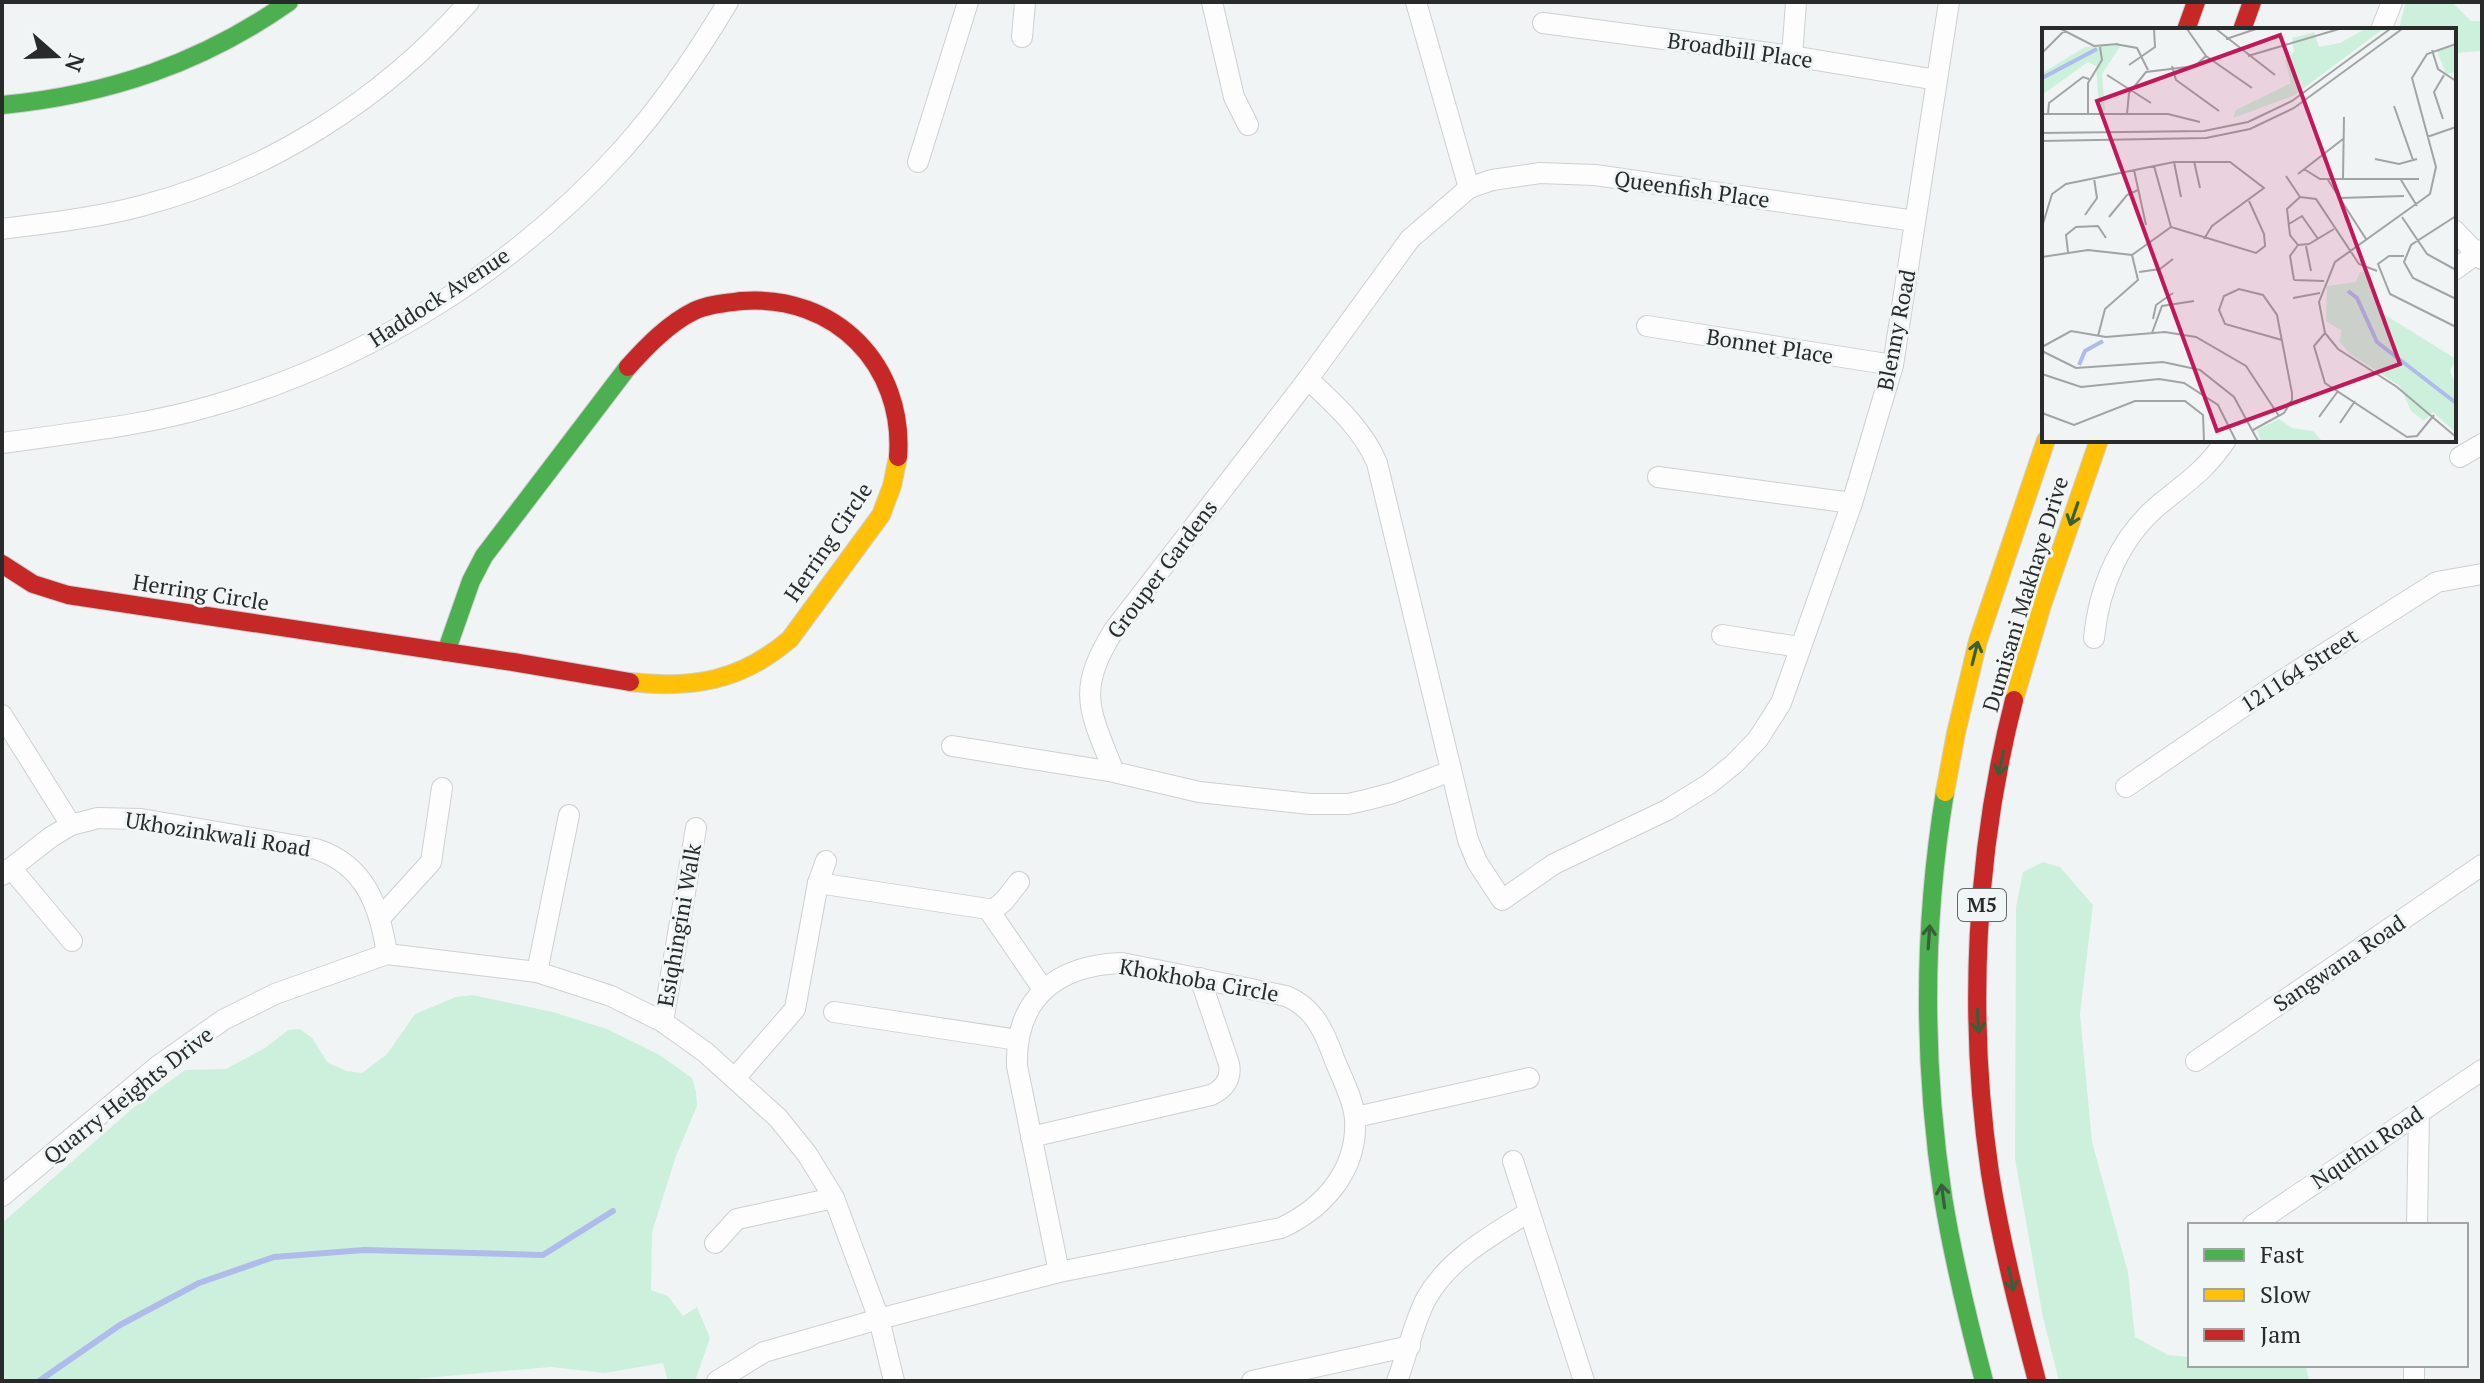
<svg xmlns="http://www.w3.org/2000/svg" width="2484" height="1383" viewBox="0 0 2484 1383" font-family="'PT Serif',serif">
<rect width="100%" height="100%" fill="#f1f4f5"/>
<g fill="#cdf0dd">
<path d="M2409,2H2452L2471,21H2482V51L2454,53V30H2401L2399,28L2405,5Z"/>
<path d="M2043,862L2060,867L2093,905L2080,1014L2092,1142L2128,1272L2135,1337L2168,1355L2190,1357V1365H2306L2309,1381H2059L2043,1318L2015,1159L2016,907L2023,872Z"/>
<path d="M472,995L553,1012L607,1029L658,1054L692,1078L696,1091L697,1106L676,1156L652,1232L651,1290L668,1296L683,1316L697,1307L710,1338L695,1381H668L663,1363L605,1373L551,1367L392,1381H2V1223L133,1108L185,1070L226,1069L265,1048L288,1030L300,1029L312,1038L328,1063L347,1071L362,1073L387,1054L415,1014L456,997Z"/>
</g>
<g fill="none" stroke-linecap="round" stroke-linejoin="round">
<path stroke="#afbbea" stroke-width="6" d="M39,1381L120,1325L199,1283L274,1257L364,1250L543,1255L613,1211"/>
<defs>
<g id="street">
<path d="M1212,2L1234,97L1248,125"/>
<path d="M1416,2L1469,188"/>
<path d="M1543,23L1792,56L1937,80"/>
<path d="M2381,30L2392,2"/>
<path d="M1022,37L1025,2"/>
<path d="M1792,56L1796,2"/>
<path d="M918,162L968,2"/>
<path d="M2,229C48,223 96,218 141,206C267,173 383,100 469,2"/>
<path d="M2454,230L2482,259"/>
<path d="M2454,270L2482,250"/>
<path d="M1647,326L1893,365"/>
<path d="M1308,379C1335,405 1362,428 1377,463L1468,840L1477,862L1502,900L1554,864L1667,810L1709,784L1734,764L1758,739L1781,703L1852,503L1893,365L1949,2"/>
<path d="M2,443C72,433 143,426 211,406C366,362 514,270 622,150C662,105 697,54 728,2"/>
<path d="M2460,457L2482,444"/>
<path d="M1658,477L1852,503"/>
<path d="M1722,635L1799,647"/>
<path d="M2094,638C2099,587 2120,537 2160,504C2188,481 2205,471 2226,440"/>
<path d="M2,715L71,825"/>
<path d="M952,746L1114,772"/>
<path d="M1451,771L1393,793L1366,800L1348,804H1310L1199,792L1114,772C1089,709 1076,691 1114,630L1308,379L1410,239L1469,188L1492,180L1540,173L1595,175L1915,221"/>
<path d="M2126,787L2275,685L2437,582L2482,574"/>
<path d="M11,868L72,941"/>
<path d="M2,875L51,837L71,825L98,818L141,819L316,849C366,865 380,908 387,954"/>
<path d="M818,883L988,909L1043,989"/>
<path d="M992,911L1004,901L1019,882"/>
<path d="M381,917L431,862L442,788"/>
<path d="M537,972L569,815"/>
<path d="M834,1012L1018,1040"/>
<path d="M663,1022L696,828"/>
<path d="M2196,1061L2482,865"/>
<path d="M735,1078L795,1009L818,883L826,861"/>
<path d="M1356,1117L1529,1078"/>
<path d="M1031,1137L1211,1095C1224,1089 1232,1079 1229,1064L1200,978"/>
<path d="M1513,1161L1584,1381"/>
<path d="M2,1196L158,1066L223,1020L275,994L387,954L537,972L611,996L663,1022L705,1052L778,1118L807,1154L834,1198L879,1319L894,1381"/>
<path d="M2253,1225L2482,1070"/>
<path d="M2417,1225L2419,1112"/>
<path d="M715,1243L737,1219L834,1198"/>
<path d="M717,1381L764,1352L879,1319L1059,1272L1281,1228C1324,1208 1358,1170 1355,1119C1354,1101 1342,1078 1335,1061C1325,1033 1315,1008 1286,996L1122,963C1057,965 1015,998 1017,1066L1059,1272"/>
<path d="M1252,1381L1410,1346"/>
<path d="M1397,1381C1407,1355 1413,1324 1426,1299C1449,1258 1491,1236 1529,1212"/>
<path d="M2414,1381V1365"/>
</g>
<g id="fast">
<path d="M2,105C108,95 202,63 289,2"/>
<path d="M446,652L471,581L484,556L628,367"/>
<path d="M1945,792C1923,925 1923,1064 1943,1197C1953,1259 1968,1320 1984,1381"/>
</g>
<g id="slow">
<path d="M630,682C693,689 741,681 790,639L881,515L892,486L898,457"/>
<path d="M2014,700L2042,605L2099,440"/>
<path d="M1945,792L1956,733L1978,641L2046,440"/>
</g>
<g id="jam">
<path d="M2186,30L2196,2"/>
<path d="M2242,30L2252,2"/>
<path d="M628,367C647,346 668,324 694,311C709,304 726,303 742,301C835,294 905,365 898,457"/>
<path d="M2,564L33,584L68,595L513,662L630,682"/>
<path d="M2014,700C1975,853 1967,1017 1990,1173C2001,1243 2019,1312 2037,1381"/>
</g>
</defs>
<use href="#street" stroke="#cecfd0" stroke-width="22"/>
<use href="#fast" stroke="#cecfd0" stroke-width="20"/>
<use href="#slow" stroke="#cecfd0" stroke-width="20"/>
<use href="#jam" stroke="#cecfd0" stroke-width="20"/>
<use href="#street" stroke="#fdfdfe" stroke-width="20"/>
<use href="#fast" stroke="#4caf50" stroke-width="18"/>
<use href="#slow" stroke="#ffc107" stroke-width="18"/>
<use href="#jam" stroke="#c62828" stroke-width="18"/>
</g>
<defs><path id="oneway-shaft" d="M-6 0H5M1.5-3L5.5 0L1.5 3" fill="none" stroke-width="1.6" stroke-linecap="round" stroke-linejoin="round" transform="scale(2)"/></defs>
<g stroke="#37603a">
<use href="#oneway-shaft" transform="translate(2074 514) rotate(109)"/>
<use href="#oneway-shaft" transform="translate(1975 653) rotate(-76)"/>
<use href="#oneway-shaft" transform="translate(2001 763) rotate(102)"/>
<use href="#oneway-shaft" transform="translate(1929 937) rotate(-86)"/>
<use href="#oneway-shaft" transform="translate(1978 1021) rotate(87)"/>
<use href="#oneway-shaft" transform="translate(1943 1196) rotate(-98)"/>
<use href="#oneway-shaft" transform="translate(2011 1279) rotate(78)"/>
</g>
<g text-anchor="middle" stroke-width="6" stroke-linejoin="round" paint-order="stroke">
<rect fill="#f0f5f6" stroke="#656868" stroke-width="2" x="1958" y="889" width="48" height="32" rx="6"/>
<g font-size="20" font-weight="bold" fill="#292b2b">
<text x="1982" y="912">M5</text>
</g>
<g font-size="22" fill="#292b2b" stroke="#f0f5f6">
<text transform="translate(1740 50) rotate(8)" y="8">Broadbill Place</text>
<text transform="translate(1692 189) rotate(8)" y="8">Queenfish Place</text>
<text transform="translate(439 297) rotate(-33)" y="8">Haddock Avenue</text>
<text transform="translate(1896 330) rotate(-79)" y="8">Blenny Road</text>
<text transform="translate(1770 346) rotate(9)" y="8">Bonnet Place</text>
<text transform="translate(828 542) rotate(-56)" y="8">Herring Circle</text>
<text transform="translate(1162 569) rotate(-53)" y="8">Grouper Gardens</text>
<text transform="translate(201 592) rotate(9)" y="8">Herring Circle</text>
<text transform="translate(2025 594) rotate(-73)" y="8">Dumisani Makhaye Drive</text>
<text transform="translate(2299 670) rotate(-33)" y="8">121164 Street</text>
<text transform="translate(218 834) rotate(9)" y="8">Ukhozinkwali Road</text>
<text transform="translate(679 925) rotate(-80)" y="8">Esiqhingini Walk</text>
<text transform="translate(2339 963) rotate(-34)" y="8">Sangwana Road</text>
<text transform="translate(1199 980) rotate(10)" y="8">Khokhoba Circle</text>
<text transform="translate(128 1095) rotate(-38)" y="8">Quarry Heights Drive</text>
<text transform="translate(2367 1147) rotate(-34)" y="8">Nquthu Road</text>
</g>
</g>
<g transform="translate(2042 28)">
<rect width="414" height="414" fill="#f1f4f5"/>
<path d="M323,1H341L251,68L191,90L194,82L249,55L243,32L252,24L250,10L272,4L277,19L298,15ZM79,17L60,46L63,83L57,82L54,38L46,34L0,67V45L43,19ZM414,18V44L404,46L395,23ZM318,244H325L340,285L414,331L408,343L414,358V405L391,384L382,393L369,383L358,358L308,326L297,313L300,303L284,293L285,258L314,254ZM237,391L250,400L271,403L280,413H219L215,402Z" fill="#cdf0dd"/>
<path fill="none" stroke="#afbbea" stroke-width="4" d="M0,50L55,21M306,263L315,270L335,314L414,375M37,337L43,323L61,313"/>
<path fill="none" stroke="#a1a4a4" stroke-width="2" d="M19,1L52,18L76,16M145,1L164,28L210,60M174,1L233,47M184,11L214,1M73,16L95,20L106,42M414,16L385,26L370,50L394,139L388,166L293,234L277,274L283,305L296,321L355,359L414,409M390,22L396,41L414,53M0,25L23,2M206,28L297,1M87,37L113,19L112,1M130,38L134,52L177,83M65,47L109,75M352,78L371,132M46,85V55L60,32L58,19M0,86H126L158,94M6,86L7,75L41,49L47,51M85,86L87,65L104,44L153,38L164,28M401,91L392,64L402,47M0,105L162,103L206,94L250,73L348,1M385,109L414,99M0,113L164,110L208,101L252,80L360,1M333,131L357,136L375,131M152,133L158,160M132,134L139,169M112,138L129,199M262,141L278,151H377M92,142L104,197M256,146L301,111M244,148L258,169M301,151L302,89M286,152L324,211M359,152L375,178M298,170L362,168M43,187L55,170L52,150M414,188L369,217L362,234L371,250L414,271M67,189L85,167L96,162M360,189L385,226L414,242M247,196L260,188L276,211M0,199L10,166L24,156L132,134H188L222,160L170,198L162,211M129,199L214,225L223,218L222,206L207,173M292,201L267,216L256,217L248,207L245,181L258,169L274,171L317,236L335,243M264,218L269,243M26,224L24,207L34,199L56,198L64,210M90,227L129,199M362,228H347L336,236L348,266L414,299M0,229L46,222L90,227L96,252L63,281L56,308M97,244L118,241L131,231M252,252L248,228L256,217M252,252L282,253M251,270L278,265M111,291L114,277L131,265M110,305L120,278L152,273M283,305L272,318L283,355L365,409L375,408L392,387M0,319L29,303L64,309L123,304L154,309L204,338L237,388M0,323L34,340L121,334L158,342L192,369L216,413M0,346L39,359L117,351L142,355L176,377L194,413M0,385L32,397L93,373H143L161,387L162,413M277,389L296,363M298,395L313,373M211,402L242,385L250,372V365L235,287L221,267L197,261L182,268L177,282L183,296L240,312"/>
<path fill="#c2185b" fill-opacity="0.15" stroke="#c2185b" stroke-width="4" d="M238,7L358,336L175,403L55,73Z"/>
<rect width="414" height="414" fill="none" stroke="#292b2b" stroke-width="4"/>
</g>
<rect width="2484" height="1383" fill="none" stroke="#292b2b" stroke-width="8"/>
<rect x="2188" y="1223" width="280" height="144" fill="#f0f5f6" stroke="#a0a4a5" stroke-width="2"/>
<rect x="2204" y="1249" width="40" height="12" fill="#4caf50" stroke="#a0a4a5" stroke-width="2"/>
<text x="2260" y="1263" font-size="24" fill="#292b2b">Fast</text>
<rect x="2204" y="1289" width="40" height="12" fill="#ffc107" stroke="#a0a4a5" stroke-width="2"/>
<text x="2260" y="1303" font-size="24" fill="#292b2b">Slow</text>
<rect x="2204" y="1329" width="40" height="12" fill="#c62828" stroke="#a0a4a5" stroke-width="2"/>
<text x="2260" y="1343" font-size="24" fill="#292b2b">Jam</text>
<g transform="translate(56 56) rotate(110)" stroke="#f0f5f6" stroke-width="6" paint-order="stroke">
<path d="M0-6L14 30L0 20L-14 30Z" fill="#292b2b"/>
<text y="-12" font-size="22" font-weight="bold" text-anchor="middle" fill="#292b2b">N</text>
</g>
</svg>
